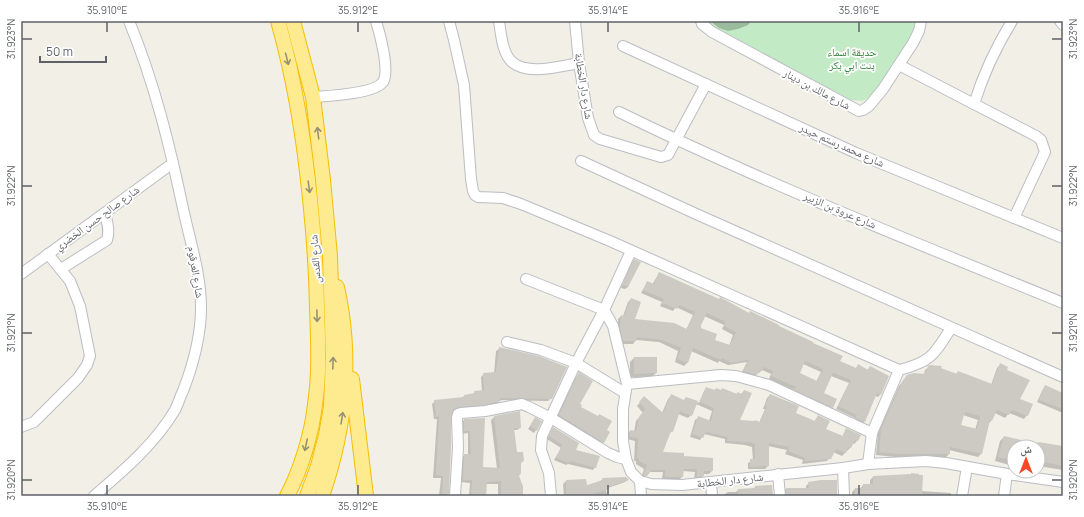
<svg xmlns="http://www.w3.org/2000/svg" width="1084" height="517" viewBox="0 0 1084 517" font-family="Manrope,'Noto Naskh Arabic',sans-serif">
<rect width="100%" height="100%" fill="#f1efe6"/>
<path fill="#c2eac5" d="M708,21H916L915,29L902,53L871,97L862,101L851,100L716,29Z"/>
<g fill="#0003" fill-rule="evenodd">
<path d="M710,21H751L748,25L738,29L728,31L719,28Z"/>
<path d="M635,260L628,287L625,289L621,288L632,263Z"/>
<path d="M659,273L777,327L839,362L855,369L858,366L867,370L870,367L880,395L878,397L875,396L864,422L861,425L853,421L855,418L836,409L849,383L831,376L822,394L832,407L829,410L792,393L794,390L769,379L771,374L762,370L759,373L757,372L754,377L741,374L747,362L728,365L719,361L718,363L691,351L687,363L684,366L675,362L678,351L659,342L636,340L633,344H621L618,333V319L621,316H623L628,302L631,299L634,320L686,330L693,315L676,307L673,311L660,306L662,302L641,293L647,283L652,285ZM704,316L724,325L722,329L733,335L729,346L714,340L700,329V325ZM803,364L821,372L816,382L799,374Z"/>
<path d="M499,349L551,398L548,401L500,400L497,404L481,407L457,409L452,411L450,418L448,494L445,496H439L441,478H433L437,419H434L432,404L435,401L462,398L464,396L472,395L475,392L482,391L481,377L484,374L494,373L496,351Z"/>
<path d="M634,358L656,373L652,377H630V362Z"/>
<path d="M1000,365L1006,370L1027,415L1024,419L1009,413L1005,418L995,413L991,421L988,424L981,454L978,457L949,450V454L946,457H895L876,455L878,433L899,386L904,380L924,375L925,370L929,367L956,374L958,372L991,385L997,368ZM963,415L978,420L975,430L960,426Z"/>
<path d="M579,374V407L606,430L603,442L600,446L556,419L576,377Z"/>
<path d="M1045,386L1063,394V413L1037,402L1043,389Z"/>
<path d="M706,388L714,391L716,389L736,394L738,393L741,394L744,391L738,421L759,423L765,409H763L767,398L770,395L794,414L814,422L818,416L825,430L842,437L846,429L857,441L854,444L852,443L850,448L842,456L833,452L827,461L802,464L803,460L785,454L787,450L768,446V466L765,469H748V463L753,460L752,447L745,445L725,443V439L704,434L700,440L690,437L695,420L698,418L709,421L712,411L696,404L691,415L688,418L678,414L672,431L669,434L661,453L683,457L712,471L709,474H703V476L700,479H694L695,472L683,471L682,477L679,480L662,479L663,472H649L643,479L641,478L644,469L636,464V461H634L635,441L627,439V434L630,431L634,432L636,421L643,413L637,406L644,398L662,413L668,399L671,396L683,401L686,398L699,403L704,391Z"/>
<path d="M494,417L520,428L517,430H513L516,454L523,461L520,464L518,476L522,496H498V484H486L485,496H469L470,483L460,482L462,457L465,455H468V433L462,434L461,423L464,420L484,419L482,468L497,469L491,420Z"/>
<path d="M535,419L536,430L534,433L528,429Z"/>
<path d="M553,428L575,450L595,467L593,470L568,464L566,465L554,460L561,448L547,439Z"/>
<path d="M1004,437L1032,444L1033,442L1063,447V470L1038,466V447H1014V464L1013,466L995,461L1000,441Z"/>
<path d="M873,477L921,491L951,493V496H852V492L855,489H860L863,485H870V480Z"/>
<path d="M603,479L628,480L625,482L608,488L606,490L607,496H564L563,484L566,481L586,486L599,482Z"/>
<path d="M809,483L836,496H783V492L786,489H806V486Z"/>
<path d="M755,487L773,496H722L728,492H736L738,490L753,489Z"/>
</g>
<g fill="#cccac3" fill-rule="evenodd">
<path d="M634,259L641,262L628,287L623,285Z"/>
<path d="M659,272L719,299L720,297L749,313L750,311L779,325V326L813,342V343L843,356L840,361L856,368L858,364L868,370L870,366L889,376L881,395L877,393L865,422L855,418L857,415L838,406L851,380L833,373L824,393L837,399L833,408L794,390L796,387L771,376L773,371L764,367L762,371L760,370L757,375L743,371L749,360L731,363L722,358L721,360L693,348L688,363L677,359L681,348L662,340L637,337L636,341H623L620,329L621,315L624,316L631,298L641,302L635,319L674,323L687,329L695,312L679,305L677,309L662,303L664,299L643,290L647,281L654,284ZM707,313L726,322L724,326L736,332L730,345L715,340L717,334L701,328V325ZM805,361L823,369L817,381L800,373Z"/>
<path d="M499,347L539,356L567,367L552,399L500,398L501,401L484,405L460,407L454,409L451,418V448L449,494H442L443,476L436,475L439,416L436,417L434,400L464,397V395L475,393L474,391L484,390L483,373L496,372Z"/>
<path d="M634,357H657V373L634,374Z"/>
<path d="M1000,363L1008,367L1007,370L1030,380L1020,399L1033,404L1028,416L1012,410L1009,415L997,410L992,421L990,420L982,454L950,447V454H899L879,452L881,429L902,382L907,375L914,373L925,374L928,366L930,365L942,366L941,368L957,374L958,371L992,384ZM965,412L980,416L977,429L961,425Z"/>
<path d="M579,372L593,381L580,404L582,405L581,407L598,416L599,414L612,421L607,430L610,432L604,443L559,415Z"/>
<path d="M1045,385L1063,393V409L1039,400Z"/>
<path d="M706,387L715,390L716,388L721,390L722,388L737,394V392L742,394L744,390L752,393L740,420L754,421L755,420L760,422L767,406H765L770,394L799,406L796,413L815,421L818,415L830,421L826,429L843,436L846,428L861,435L858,441L855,440L851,448L848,447L846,453L836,449L831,459L804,461L805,458L788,451L789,447L769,443V466L750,467V459H755V444L749,442L727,441L728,437L706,432L703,438L692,434L698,416L711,421L714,408L700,402Z"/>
<path d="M671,394L684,400L686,397L698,401L692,416L680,411L673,432L671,431L663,452L684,453V456L713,458V471H704V476L697,477V469H684L683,477H665V470H652L647,476L643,475L647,465L639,461V459L637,458L638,438L630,437V430L636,431L639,417L645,409L639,402L644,396L663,413Z"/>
<path d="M520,411L521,428H514L517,452H523L524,461L521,462V473L519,476L523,486V496H501V481L487,482L486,496H471L472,480H463L464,454H471L470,431H464V419L485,418L483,467L500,468L494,416Z"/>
<path d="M535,417L542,421L537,431L530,426Z"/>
<path d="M553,427L579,443L576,450L600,456L596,468L570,461L569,463L556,458L562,445L549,436Z"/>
<path d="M1004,436L1038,444V442L1063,446V466L1038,461V447H1014V461L998,457Z"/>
<path d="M911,473L919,474V475H923L922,496H855V488H863V484H873V476L911,474Z"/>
<path d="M626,477L629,480L608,487L609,489L593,494L566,495V480L586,479L587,485L603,480L602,478Z"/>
<path d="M821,480H837V496H786V488H809L808,482Z"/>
<path d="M772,485L773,496H738V489L755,488V486Z"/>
</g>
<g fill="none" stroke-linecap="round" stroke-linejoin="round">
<defs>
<g id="minor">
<path d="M449,21L454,40L464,85L471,179L473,191L475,195L478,197L503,198L521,204L610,241L899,370"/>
<path d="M499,21C501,33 502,53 512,62C528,76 561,66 579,63"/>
<path d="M575,21L579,63L588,118L594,135L600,139L661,157L668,155L706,84"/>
<path d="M701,21L702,24L712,32L859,111L863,110L869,106L883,89L913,43L919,31L921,21"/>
<path d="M1012,21C996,47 983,75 974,104L1036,136L1041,140L1045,152L1014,218"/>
<path d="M1060,21L1063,25"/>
<path d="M623,46L856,153L1063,238"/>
<path d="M899,65L974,104"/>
<path d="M313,97C328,96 374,94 383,82C390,71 380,34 376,21"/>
<path d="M619,112C764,183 914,242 1063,303"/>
<path d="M581,161L694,213L1063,377"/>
<path d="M631,251L604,310L613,326L627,384L623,409V441L626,459L631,472L640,481L651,484L682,485L843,468L868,464L926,461L946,463L1007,474L1063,482"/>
<path d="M61,269L107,240C110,230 107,222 105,213"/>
<path d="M21,274L173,163"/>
<path d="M526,279L604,310L576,363L542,436L541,450L549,473L551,496"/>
<path d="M507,342L541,350L576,363L625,393"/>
<path d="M627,384L721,375L736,376L769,385L872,433"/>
<path d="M21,427L34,422L78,378L87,365L90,356L80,306L70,281L48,254"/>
<path d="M868,464L872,433L899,370C931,362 934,355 951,328"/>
<path d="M843,468L844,496"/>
<path d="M778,474L780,496"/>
<path d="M640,481L641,496"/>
<path d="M711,482L712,496"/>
<path d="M94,496C123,471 155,444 175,410C178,404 180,397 183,391C193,365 201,337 201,308C201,276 191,244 184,213C170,147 155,84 129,21"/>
<path d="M455,496L458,448L457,418L458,414L461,413L485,411L522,404L529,407L551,418L608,453L617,457L626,459"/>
<path d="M962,496L967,467"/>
<path d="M1004,496L1007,474"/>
</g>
<g id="highway">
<path d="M278,21C290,63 298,105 304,148C311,201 316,254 317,307C318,339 320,372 315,404C312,433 301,470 287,496"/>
<path d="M293,21L313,97L323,180L330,256L333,356L331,407L326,435L318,466L307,496"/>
<path d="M352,379L366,496"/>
<path d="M322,496C346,427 353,359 337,287"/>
</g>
</defs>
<use href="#minor" stroke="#bbbdc3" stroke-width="12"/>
<use href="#highway" stroke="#f7be00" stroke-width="16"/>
<use href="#minor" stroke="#fff" stroke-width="10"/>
<use href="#highway" stroke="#ffeb8f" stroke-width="14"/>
</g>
<defs><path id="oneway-shaft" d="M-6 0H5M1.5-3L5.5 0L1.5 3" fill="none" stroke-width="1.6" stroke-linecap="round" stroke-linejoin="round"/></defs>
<g stroke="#969176">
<use href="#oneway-shaft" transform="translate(287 59) rotate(76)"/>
<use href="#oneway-shaft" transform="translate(318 133) rotate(-97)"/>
<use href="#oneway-shaft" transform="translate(309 187) rotate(82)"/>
<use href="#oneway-shaft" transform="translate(317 316) rotate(89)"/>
<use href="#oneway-shaft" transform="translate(333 363) rotate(-88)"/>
<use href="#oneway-shaft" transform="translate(342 418) rotate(-81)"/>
<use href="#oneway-shaft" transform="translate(306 445) rotate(102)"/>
</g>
<path fill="none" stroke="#5e6168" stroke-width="1.5" d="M107,22V32M358,22V32M608,22V32M859,22V32M22,39H32M1052,39H1062M22,186H32M1052,186H1062M22,333H32M1052,333H1062M22,480H32M1052,480H1062M107,485V495M358,485V495M608,485V495M859,485V495"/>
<g text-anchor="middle" stroke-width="3.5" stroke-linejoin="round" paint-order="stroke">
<g font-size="11" fill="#2f853a" stroke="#fff">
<text x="852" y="56">حديقة اسماء<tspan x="852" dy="13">بنت ابي بكر</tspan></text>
</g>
<g font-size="11" fill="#5e6168" stroke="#fff">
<text transform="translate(584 86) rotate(81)" y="4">شارع دار الخطابة</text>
<text transform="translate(817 89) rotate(28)" y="4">شارع مالك بن دينار</text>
<text transform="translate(842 145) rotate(24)" y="4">شارع محمد رستم حيدر</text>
<text transform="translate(840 210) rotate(23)" y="4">شارع عروة بن الزبير</text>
<text transform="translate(97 218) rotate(-36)" y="4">شارع صالح حسن الخضري</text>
<text transform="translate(315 259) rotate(-94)" y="4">شارع القدس</text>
<text transform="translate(196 272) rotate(81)" y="4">شارع العرقوم</text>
<text transform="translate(730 480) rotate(-6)" y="4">شارع دار الخطابة</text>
</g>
</g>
<rect width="1084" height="517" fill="none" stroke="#ffffff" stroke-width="44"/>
<g transform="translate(1026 459)"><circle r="19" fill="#ffffff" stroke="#bfc0c3"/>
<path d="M0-3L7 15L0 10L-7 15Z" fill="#f54929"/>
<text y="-6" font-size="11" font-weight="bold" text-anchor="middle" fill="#5e6168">ش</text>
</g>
<path d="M40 56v6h66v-6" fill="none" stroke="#5e6168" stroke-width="2"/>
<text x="46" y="56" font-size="12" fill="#5e6168" stroke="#ffffff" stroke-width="3" paint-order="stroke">50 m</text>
<rect x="22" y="22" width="1040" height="473" fill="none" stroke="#5e6168" stroke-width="1.5"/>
<g font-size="10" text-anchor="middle" fill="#5e6168">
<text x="107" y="14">35.910°E</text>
<text x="358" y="14">35.912°E</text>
<text x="608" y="14">35.914°E</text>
<text x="859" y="14">35.916°E</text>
<text transform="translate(11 39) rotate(-90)" y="4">31.923°N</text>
<text transform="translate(1073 39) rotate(-90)" y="4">31.923°N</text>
<text transform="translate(11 186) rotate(-90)" y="4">31.922°N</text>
<text transform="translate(1073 186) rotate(-90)" y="4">31.922°N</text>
<text transform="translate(11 333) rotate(-90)" y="4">31.921°N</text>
<text transform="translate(1073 333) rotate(-90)" y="4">31.921°N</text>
<text transform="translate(11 480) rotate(-90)" y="4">31.920°N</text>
<text transform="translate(1073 480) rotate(-90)" y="4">31.920°N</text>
<text x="107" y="510">35.910°E</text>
<text x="358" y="510">35.912°E</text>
<text x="608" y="510">35.914°E</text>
<text x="859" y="510">35.916°E</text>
</g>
</svg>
